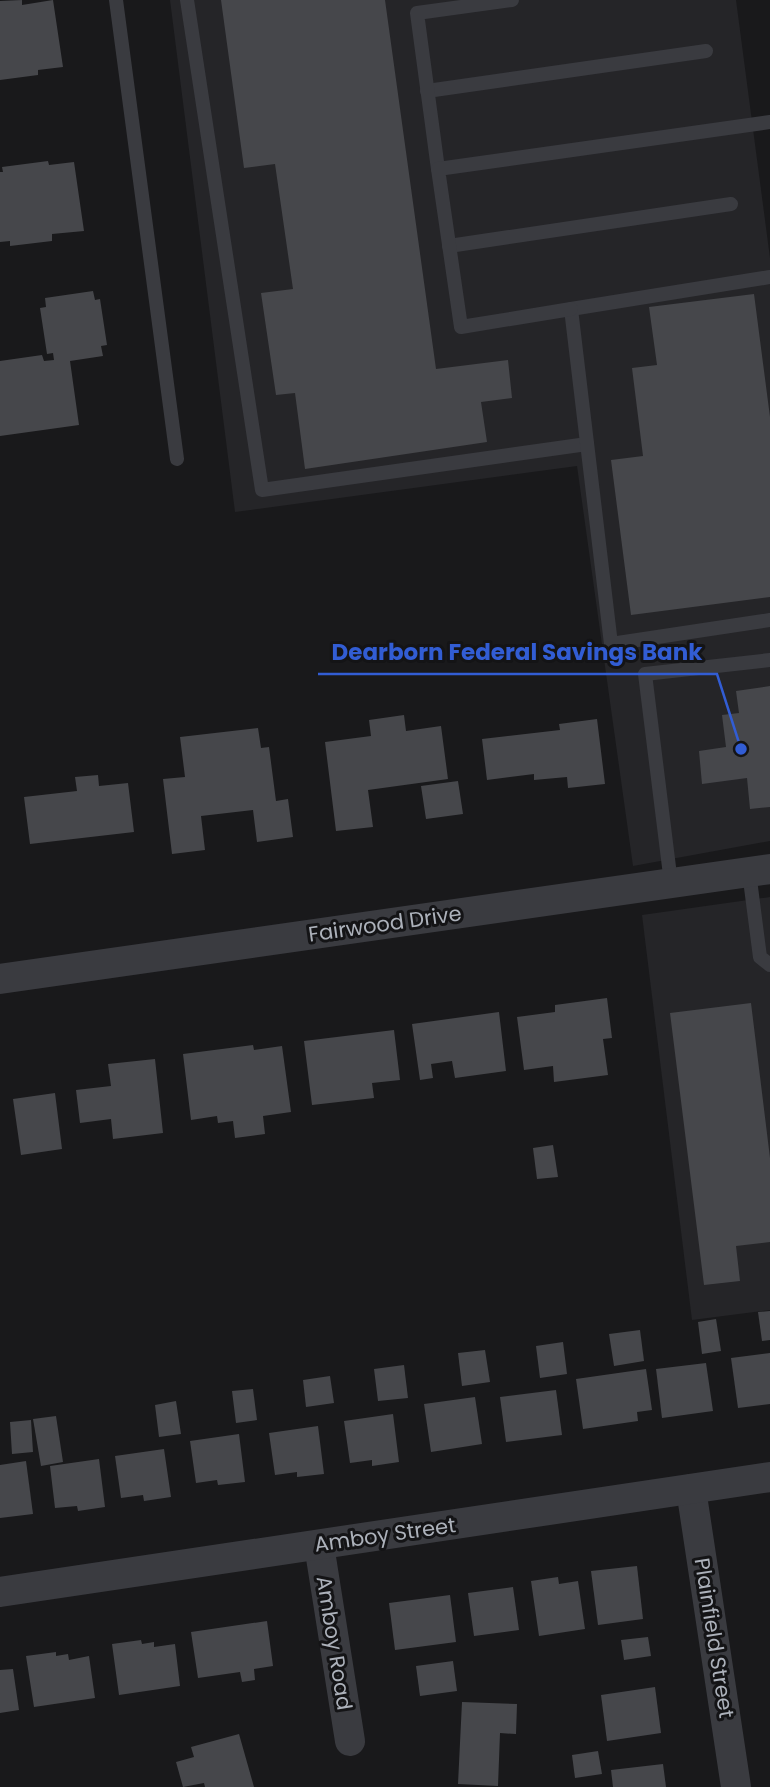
<svg xmlns="http://www.w3.org/2000/svg" width="770" height="1787" viewBox="0 0 770 1787" font-family="Poppins,sans-serif">
<rect width="100%" height="100%" fill="#19191b"/>
<g fill="#252528">
<path d="M170,0H736L770,258V841L633,866L577,466L235,512Z"/>
<path d="M770,897V1310L692,1320L642,915Z"/>
</g>
<g fill="#46474b">
<path d="M22,0V5L53,0L63,67L38,70V75L0,80V1Z"/>
<path d="M221,0H385L436,369L508,360L512,398L481,402L487,442L305,469L295,393L276,395L261,293L293,289L275,164L244,168Z"/>
<path d="M48,161L49,165L74,162L84,231L52,234V241L10,246V241L0,242V172H3L2,167Z"/>
<path d="M93,291L95,300L100,299L107,345L101,346L103,356L70,361L79,425L0,436V361L42,355L44,361L54,360L53,353L47,354L40,308L46,307L45,298Z"/>
<path d="M754,294L770,417V597L631,615L611,460L643,456L632,368L657,365L649,307Z"/>
<path d="M770,686V807L750,809L747,778L702,784L699,751L726,747L722,715L739,713L736,691Z"/>
<path d="M404,715L406,731L441,726L448,779L368,790L373,827L336,831L325,742L371,736L369,720Z"/>
<path d="M597,719L605,784L568,788L567,777L534,780V774L487,780L482,739L560,730L559,724Z"/>
<path d="M258,728L261,748L269,747L276,801L288,799L293,837L257,842L253,810L201,816L205,850L172,854L163,779L185,777L180,737Z"/>
<path d="M98,775L99,786L128,783L134,832L30,844L24,797L77,791L75,777Z"/>
<path d="M458,781L463,814L426,819L421,786Z"/>
<path d="M607,998L612,1038L603,1039L608,1075L554,1082L553,1066L524,1070L517,1017L555,1012V1005Z"/>
<path d="M751,1003L770,1158V1242L736,1246L740,1281L704,1285L670,1013Z"/>
<path d="M499,1012L506,1071L455,1078L452,1061L431,1064L433,1078L420,1080L412,1024Z"/>
<path d="M394,1030L400,1080L372,1083L374,1098L312,1105L304,1041Z"/>
<path d="M253,1045L254,1050L282,1046L291,1112L263,1116L265,1134L235,1138L233,1121L218,1123L217,1116L191,1120L183,1054Z"/>
<path d="M155,1059L163,1133L113,1139L111,1119L80,1123L76,1090L111,1086L108,1064Z"/>
<path d="M55,1093L62,1149L21,1155L13,1099Z"/>
<path d="M553,1145L558,1177L537,1179L533,1148Z"/>
<path d="M770,1311V1340L762,1341L758,1312Z"/>
<path d="M716,1319L721,1351L702,1354L698,1322Z"/>
<path d="M640,1330L644,1361L614,1366L609,1334Z"/>
<path d="M563,1342L567,1374L540,1378L536,1346Z"/>
<path d="M485,1350L490,1382L462,1386L458,1353Z"/>
<path d="M770,1353V1404L738,1408L731,1358Z"/>
<path d="M706,1363L713,1411L662,1418L656,1369Z"/>
<path d="M404,1365L408,1398L378,1401L374,1369Z"/>
<path d="M646,1369L652,1410L637,1412L638,1421L583,1429L576,1379Z"/>
<path d="M330,1376L334,1403L306,1407L303,1380Z"/>
<path d="M253,1389L257,1420L236,1423L232,1391Z"/>
<path d="M556,1390L562,1435L506,1442L500,1397Z"/>
<path d="M475,1397L482,1444L431,1452L424,1404Z"/>
<path d="M176,1401L181,1434L159,1437L155,1405Z"/>
<path d="M393,1414L399,1462L372,1466V1460L350,1463L344,1421Z"/>
<path d="M56,1416L63,1462L41,1466L33,1419Z"/>
<path d="M31,1420L33,1452L12,1454L10,1422Z"/>
<path d="M318,1426L324,1474L297,1477V1472L275,1475L269,1433Z"/>
<path d="M239,1434L245,1482L218,1485L217,1480L196,1483L190,1441Z"/>
<path d="M164,1449L171,1497L144,1501L143,1495L121,1498L115,1456Z"/>
<path d="M99,1459L105,1507L78,1511L77,1506L55,1508L50,1466Z"/>
<path d="M26,1461L33,1514L0,1518V1465Z"/>
<path d="M637,1566L643,1619L598,1625L591,1571Z"/>
<path d="M558,1577L559,1584L578,1581L585,1629L539,1636L531,1581Z"/>
<path d="M513,1587L519,1630L474,1636L468,1593Z"/>
<path d="M450,1595L456,1642L395,1650L389,1603Z"/>
<path d="M267,1621L273,1666L254,1669L255,1680L242,1682L240,1672L198,1678L191,1632Z"/>
<path d="M648,1637L651,1656L624,1660L621,1640Z"/>
<path d="M141,1640L142,1644L154,1642V1647L175,1644L180,1686L119,1695L112,1644Z"/>
<path d="M56,1652V1656L68,1654L69,1660L89,1656L95,1698L34,1707L26,1656Z"/>
<path d="M453,1661L457,1691L420,1696L416,1666Z"/>
<path d="M13,1669L19,1710L0,1713V1670Z"/>
<path d="M655,1687L661,1733L607,1741L601,1695Z"/>
<path d="M462,1702L517,1704L516,1734L500,1733L498,1786L458,1784Z"/>
<path d="M239,1734L254,1787H205L204,1783L183,1787L176,1762L194,1757L191,1747Z"/>
<path d="M598,1751L602,1774L575,1778L572,1755Z"/>
<path d="M663,1764L666,1787H613L611,1770Z"/>
</g>
<g fill="none" stroke-linecap="round" stroke-linejoin="round">
<g stroke="#3a3b40" stroke-width="14">
<path d="M116,0L177,459"/>
<path d="M187,0L262,490L587,444"/>
<path d="M427,91L706,51"/>
<path d="M438,169L417,13L512,0"/>
<path d="M449,246L731,204"/>
<path d="M770,277L571,309L611,644L770,620"/>
<path d="M571,309L461,327L438,169L770,122"/>
<path d="M749,872L760,957L770,965"/>
<path d="M671,883L645,674L770,660"/>
</g>
<g stroke="#3a3b40" stroke-width="30">
<path d="M0,979L770,869"/>
<path d="M691,1489L736,1787"/>
<path d="M319,1545L350,1741"/>
<path d="M0,1592L770,1477"/>
</g>
</g>
<g text-anchor="middle" stroke-width="6" stroke-linejoin="round" paint-order="stroke">
<g font-size="21" fill="#acb1ba" stroke="#141416">
<text transform="translate(385 924) rotate(-8)" y="7">Fairwood Drive</text>
<text transform="translate(385 1535) rotate(-8)" y="7">Amboy Street</text>
<text transform="translate(714 1638) rotate(81)" y="7">Plainfield Street</text>
<text transform="translate(334 1643) rotate(81)" y="7">Amboy Road</text>
</g>
</g>
<path fill="none" stroke="#325dd4" stroke-width="2.5" d="M741 749L717 674H318"/>
<circle fill="#325dd4" stroke="#141416" stroke-width="2.5" cx="741" cy="749" r="7"/>
<g font-size="23" text-anchor="middle" font-weight="bold" fill="#325dd4" stroke="#141416" stroke-width="6" stroke-linejoin="round" paint-order="stroke">
<text x="517" y="660">Dearborn Federal Savings Bank</text>
</g>
</svg>
